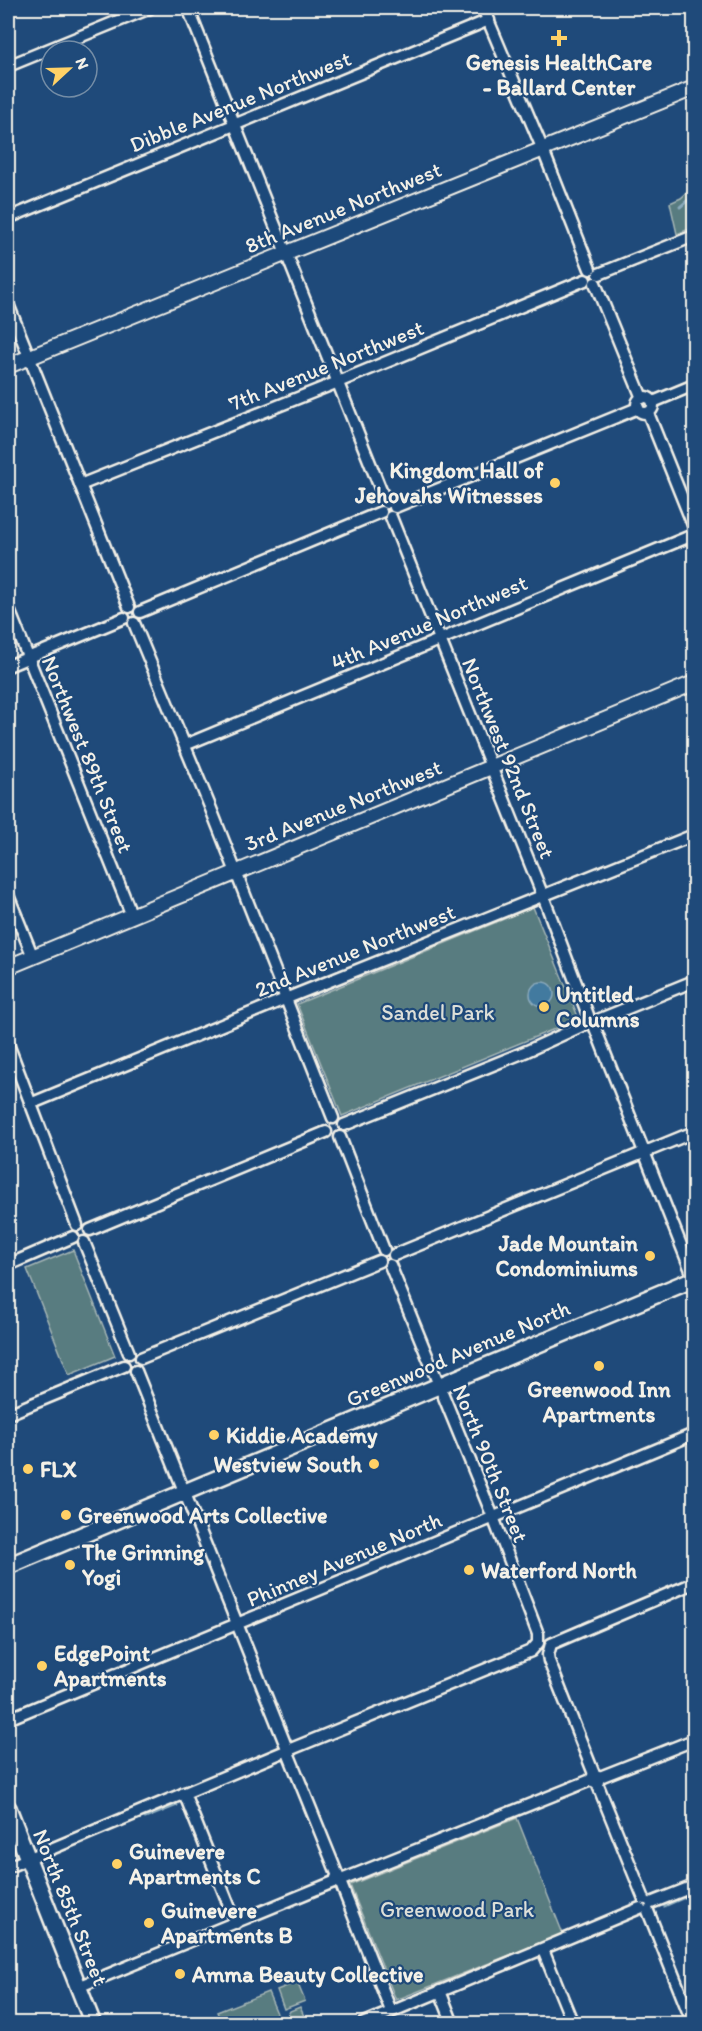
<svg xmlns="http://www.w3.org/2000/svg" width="702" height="2031" viewBox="0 0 702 2031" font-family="Itim,sans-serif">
<rect width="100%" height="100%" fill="#1f4a7a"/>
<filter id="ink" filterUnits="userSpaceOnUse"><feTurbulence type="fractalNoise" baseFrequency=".0167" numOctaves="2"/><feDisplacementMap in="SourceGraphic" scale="12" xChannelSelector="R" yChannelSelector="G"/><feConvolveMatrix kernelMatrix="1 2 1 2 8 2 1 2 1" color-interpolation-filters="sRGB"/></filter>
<g filter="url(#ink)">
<g fill="#587b80" stroke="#a6b6b4" stroke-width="1.5">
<path d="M694,169V227L677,234L670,203L681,198L694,186L692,176Z"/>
<path d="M533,907L579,1019L342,1116L297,1004Z"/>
<path d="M73,1250L115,1356L69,1375L27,1269Z"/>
<path d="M517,1818L563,1934L396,2000L350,1885Z"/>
<path d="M297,1982L305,2001L284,2009L277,1990Z"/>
<path d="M268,1992L281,2023H222L217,2012Z"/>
<path d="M300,2007L307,2023H284L290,2011Z"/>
</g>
<circle fill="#437a9f" stroke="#8aaabc" stroke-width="1.5" cx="542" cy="994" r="12"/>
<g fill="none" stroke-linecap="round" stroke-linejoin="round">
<g stroke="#8aaabc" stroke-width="3">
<path d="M680,207L694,195"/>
<path d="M145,1818L177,1805"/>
<path d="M664,1906L694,1893"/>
</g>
<defs>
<g id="minor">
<path d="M188,8L386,503"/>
<path d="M483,8L543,150L590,269"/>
<path d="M8,66L150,8"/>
<path d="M8,218L489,20"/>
<path d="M599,274L694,236"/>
<path d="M595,283L642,398"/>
<path d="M8,304L129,607"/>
<circle cx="645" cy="405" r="8"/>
<path d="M653,402L694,385"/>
<path d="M648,413L693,525"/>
<path d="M80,485L338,382L585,280"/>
<path d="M395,507L638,408"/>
<path d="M391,517L543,896L588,1015"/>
<path d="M8,607L132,916"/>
<path d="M140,612L381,512"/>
<path d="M134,623L211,809L333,1118"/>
<path d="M8,666L124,618"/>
<path d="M185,745L688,537"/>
<path d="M8,895L33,957"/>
<path d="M598,1020L694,981"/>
<path d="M595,1028L694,1278"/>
<path d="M8,1044L77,1225"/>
<path d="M30,1104L285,999L694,835"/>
<path d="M344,1125L527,1051L584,1025"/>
<path d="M340,1137L384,1250"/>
<path d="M90,1230L326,1132"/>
<path d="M84,1242L129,1353"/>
<path d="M394,1255L694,1132"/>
<path d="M8,1265L73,1237"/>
<path d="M141,1358L379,1261"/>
<path d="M136,1371L286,1746"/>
<path d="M8,1414L124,1366"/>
<path d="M8,1719L694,1434"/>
<path d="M291,1749L531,1651L538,1643V1634L493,1517L390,1265"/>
<path d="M289,1755L338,1876"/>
<path d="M594,1774L549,1661L548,1655L551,1644L694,1583"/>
<path d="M600,1777L694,1740"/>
<path d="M597,1783L600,1777L594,1774L591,1780L597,1783L644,1899"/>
<path d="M184,1793L236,1923"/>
<path d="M8,1867L283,1752"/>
<path d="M336,1878V1882L341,1884L391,2011"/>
<path d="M344,1879L591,1780"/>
<path d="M651,1903L694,1886"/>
<path d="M648,1911L693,2024"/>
<path d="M543,1950L573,2024"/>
<path d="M78,1987L336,1881"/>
<path d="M440,1991L453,2024"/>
<path d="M362,2024L640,1908"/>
</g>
<g id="tertiary">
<path d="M8,366L694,88"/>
<path d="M8,967L694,683"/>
</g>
<g id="secondary">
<path d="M8,1566L694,1279"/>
<path d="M8,1808L93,2024"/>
</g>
</defs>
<use href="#minor" stroke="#f4f1e8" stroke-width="15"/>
<use href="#tertiary" stroke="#f4f1e8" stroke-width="18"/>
<use href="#secondary" stroke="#f4f1e8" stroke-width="20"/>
<use href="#minor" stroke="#1f4a7a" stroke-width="10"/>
<use href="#tertiary" stroke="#1f4a7a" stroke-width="14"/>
<use href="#secondary" stroke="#1f4a7a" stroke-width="15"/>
</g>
</g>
<g fill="#ffd166" stroke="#1f4a7a" stroke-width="2">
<path d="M556 29h6v6h6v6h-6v6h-6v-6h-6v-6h6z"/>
<circle cx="555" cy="483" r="6"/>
<circle cx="544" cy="1007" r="6"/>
<circle cx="650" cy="1256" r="6"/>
<circle cx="599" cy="1366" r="6"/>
<circle cx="214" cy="1435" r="6"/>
<circle cx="374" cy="1464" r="6"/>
<circle cx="28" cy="1469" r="6"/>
<circle cx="66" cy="1515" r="6"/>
<circle cx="70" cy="1565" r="6"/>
<circle cx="469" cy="1570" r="6"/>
<circle cx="42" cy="1666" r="6"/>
<circle cx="117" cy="1864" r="6"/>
<circle cx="149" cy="1923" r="6"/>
<circle cx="180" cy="1974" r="6"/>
</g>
<g text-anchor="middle" stroke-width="4.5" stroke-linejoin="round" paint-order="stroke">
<g font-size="22" font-weight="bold" fill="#f4f1e8" stroke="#1f4a7a" text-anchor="start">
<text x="559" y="70" text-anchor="middle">Genesis HealthCare<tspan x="559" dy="25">- Ballard Center</tspan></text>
<text x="543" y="478" text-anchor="end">Kingdom Hall of<tspan x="543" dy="25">Jehovahs Witnesses</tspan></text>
<text x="556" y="1002">Untitled<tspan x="556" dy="25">Columns</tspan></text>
<text x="638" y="1251" text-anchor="end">Jade Mountain<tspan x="638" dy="25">Condominiums</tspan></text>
<text x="599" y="1397" text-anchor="middle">Greenwood Inn<tspan x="599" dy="25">Apartments</tspan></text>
<text x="226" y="1443">Kiddie Academy</text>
<text x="362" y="1472" text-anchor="end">Westview South</text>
<text x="40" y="1477">FLX</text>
<text x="78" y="1523">Greenwood Arts Collective</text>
<text x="82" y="1560">The Grinning<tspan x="82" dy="25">Yogi</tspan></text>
<text x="481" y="1578">Waterford North</text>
<text x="54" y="1661">EdgePoint<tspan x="54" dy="25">Apartments</tspan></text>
<text x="129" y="1859">Guinevere<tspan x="129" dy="25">Apartments C</tspan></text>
<text x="161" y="1918">Guinevere<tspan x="161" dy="25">Apartments B</tspan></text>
<text x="192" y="1982">Amma Beauty Collective</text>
</g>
<g font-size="22" fill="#f4f1e8" stroke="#1f4a7a">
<text transform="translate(240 101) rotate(-22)" y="8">Dibble Avenue Northwest</text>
<text transform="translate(343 207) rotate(-22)" y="8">8th Avenue Northwest</text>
<text transform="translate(326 365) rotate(-22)" y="8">7th Avenue Northwest</text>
<text transform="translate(429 622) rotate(-23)" y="8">4th Avenue Northwest</text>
<text transform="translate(88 754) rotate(68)" y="8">Northwest 89th Street</text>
<text transform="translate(509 758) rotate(68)" y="8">Northwest 92nd Street</text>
<text transform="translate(343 805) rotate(-22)" y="8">3rd Avenue Northwest</text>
<text transform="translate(355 950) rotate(-22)" y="8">2nd Avenue Northwest</text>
<text transform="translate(458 1353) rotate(-23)" y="8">Greenwood Avenue North</text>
<text transform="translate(491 1463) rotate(68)" y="8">North 90th Street</text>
<text transform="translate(344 1559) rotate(-23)" y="8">Phinney Avenue North</text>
<text transform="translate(71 1907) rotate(68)" y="8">North 85th Street</text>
</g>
<g font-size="22" fill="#dddfd8" stroke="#1f4a7a">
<text x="438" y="1020">Sandel Park</text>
<text x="457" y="1917">Greenwood Park</text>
</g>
</g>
<rect width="702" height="2031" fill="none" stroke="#1f4a7a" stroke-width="30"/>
<rect x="15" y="15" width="672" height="2001" fill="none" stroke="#f4f1e8" stroke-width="2" filter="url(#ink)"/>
<g transform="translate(69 69) rotate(68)"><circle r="28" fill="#1f4a7a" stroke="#748da6" stroke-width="1.5"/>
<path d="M0-4.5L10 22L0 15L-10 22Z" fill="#ffd166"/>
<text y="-9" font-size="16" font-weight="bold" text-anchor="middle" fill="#f4f1e8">N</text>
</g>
</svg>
